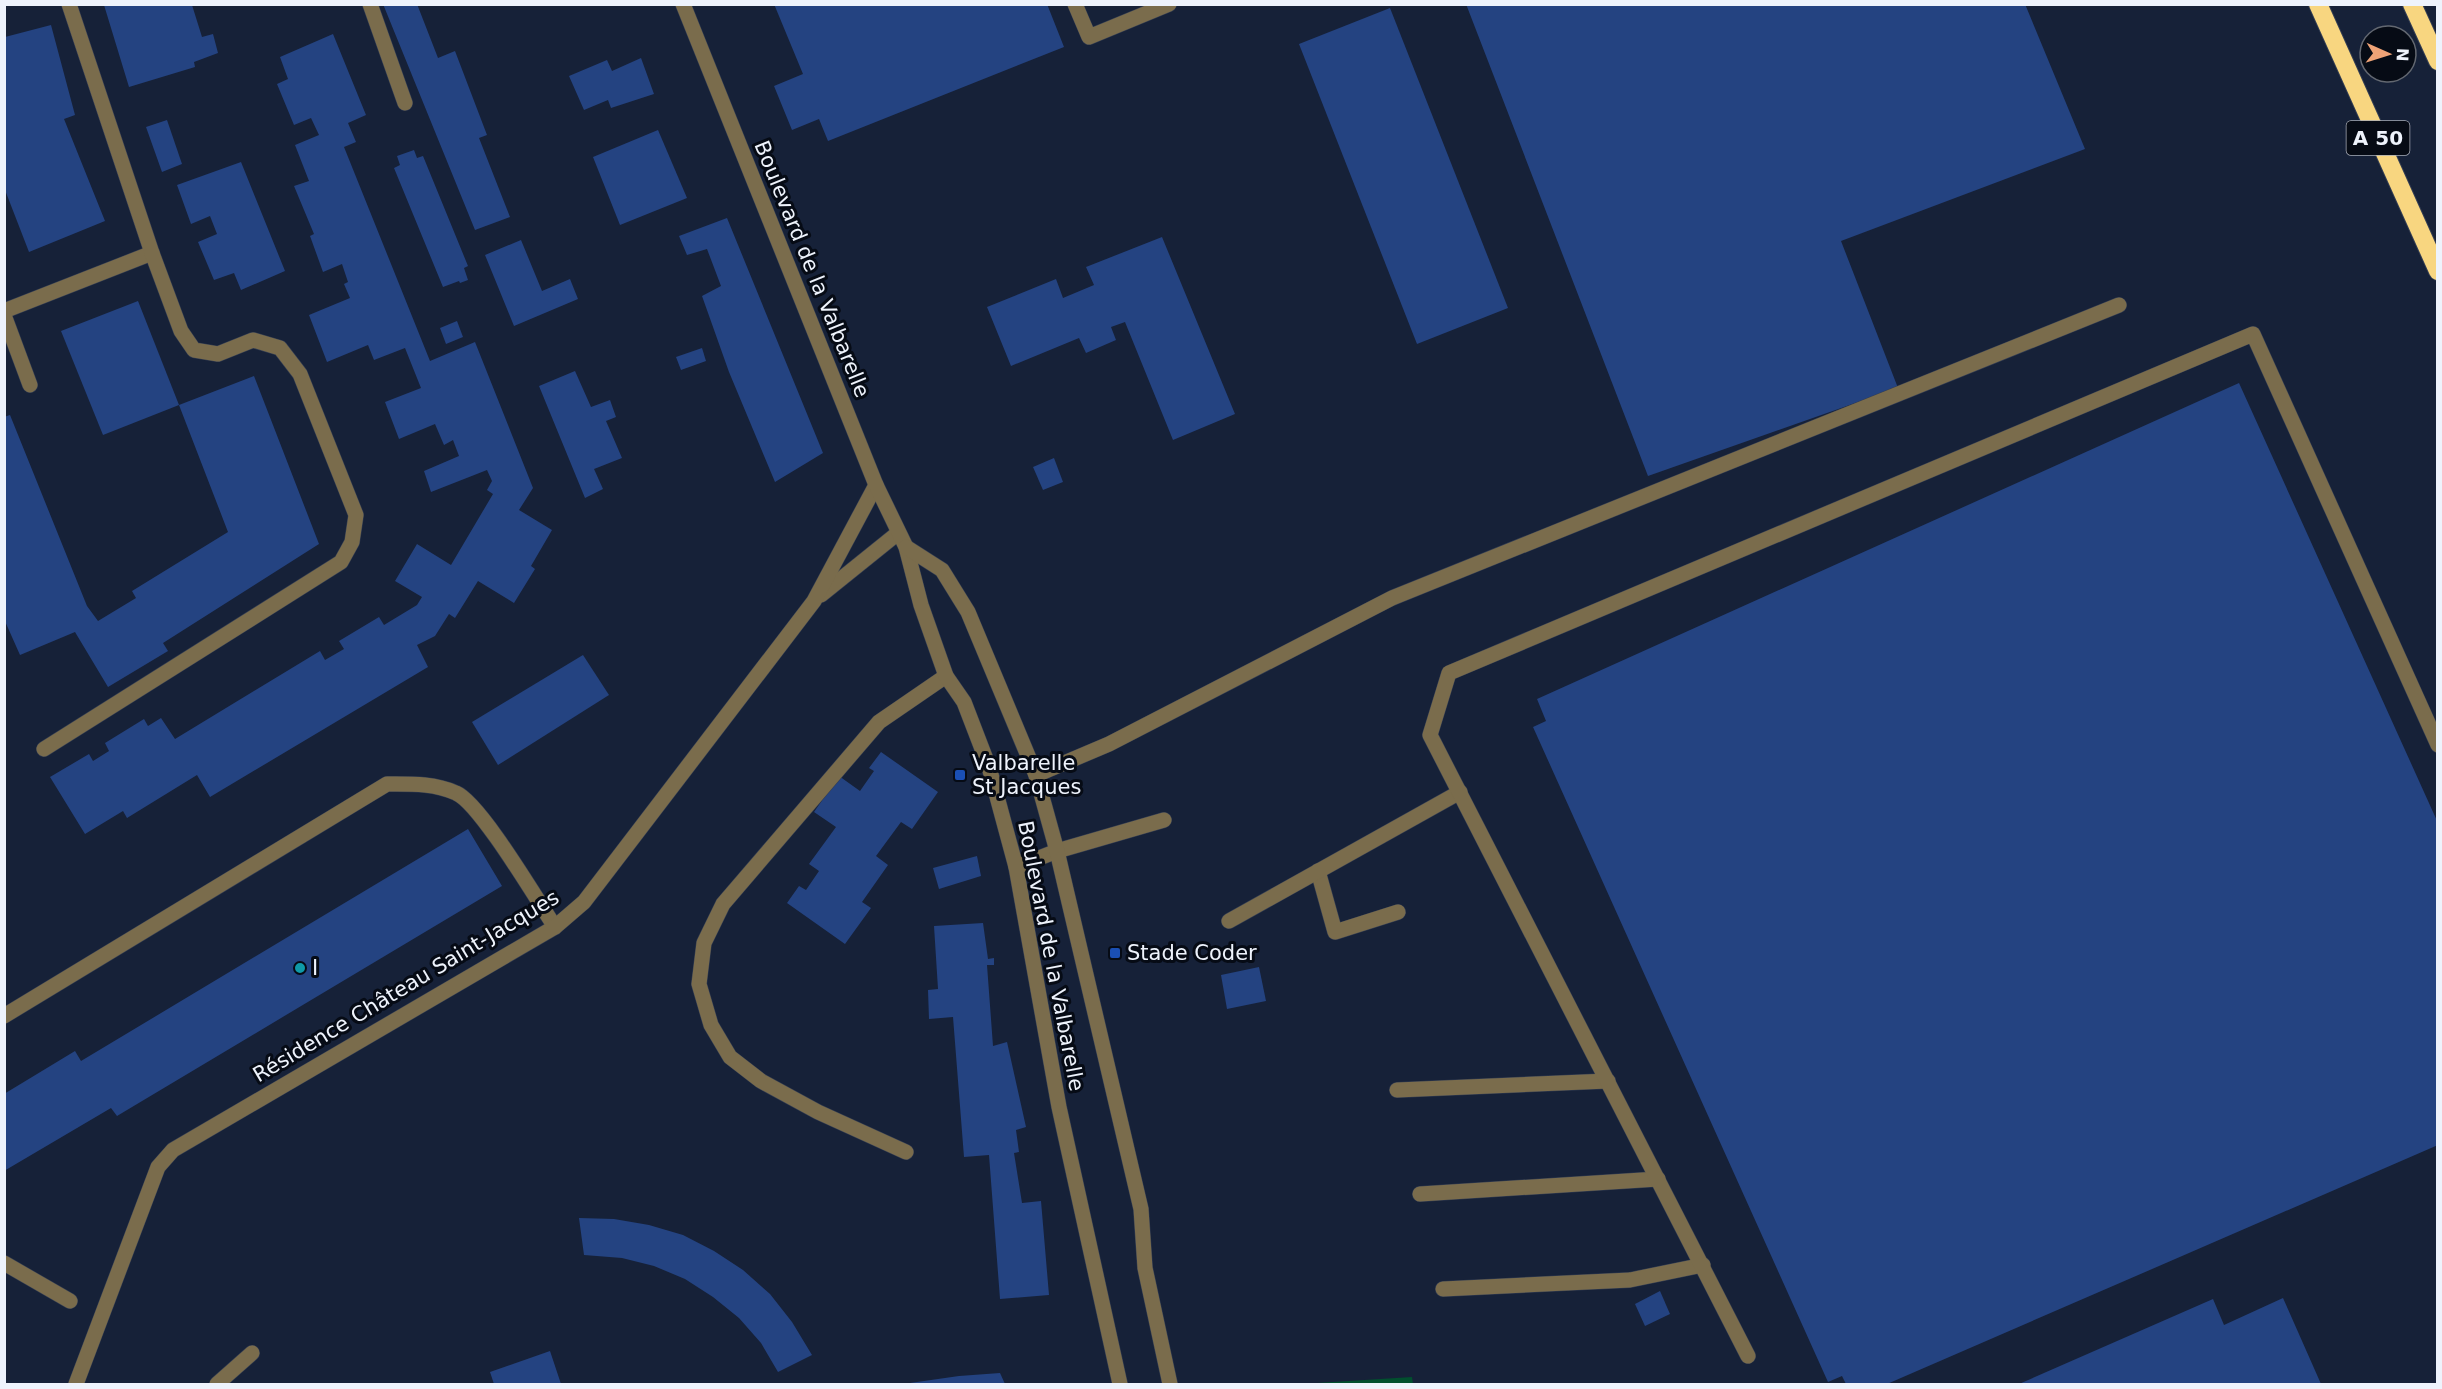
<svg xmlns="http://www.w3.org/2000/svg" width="2442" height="1389" viewBox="0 0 2442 1389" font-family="'DejaVu Sans',sans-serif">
<rect width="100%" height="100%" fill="#162138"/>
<path fill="#014f2e" d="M1412,1377L1413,1384H1301Z"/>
<g fill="#244381">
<path d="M383,4H417L438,58L455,51L487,135L479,138L510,217L475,230Z"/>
<path d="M774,4H1047L1064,47L828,141L819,119L792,130L774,86L803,74Z"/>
<path d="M1466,4H2025L2085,149L1841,241L1898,388L1648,476Z"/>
<path d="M104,5H192L202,37L213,34L218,53L194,62L195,67L129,87Z"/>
<path d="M1390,8L1508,308L1417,344L1299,44Z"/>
<path d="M51,25L75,115L64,119L105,221L29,252L5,190V37Z"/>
<path d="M333,34L366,115L348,123L356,142L344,147L430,361L475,342L533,488L519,510L552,530L531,566L535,569L514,603L478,581L455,618L449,614L435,636L417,645L428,667L210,797L197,775L127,818L123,811L85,834L50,777L89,754L93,761L109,751L105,743L144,719L148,726L161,718L175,739L320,651L325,660L344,649L339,641L379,617L384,625L417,605L422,597L395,581L417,544L451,565L493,494L487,490L492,481L487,470L431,492L424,471L459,456L453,440L444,445L435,424L399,439L385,402L421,388L405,348L374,360L368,345L327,362L309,315L350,298L344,284L348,282L342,264L323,272L310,236L314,234L294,186L309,181L295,145L319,135L311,118L294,125L277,84L288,79L280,57Z"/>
<path d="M641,58L654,94L611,108L608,100L584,110L569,76L607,60L612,71Z"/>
<path d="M167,120L182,164L162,172L146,127Z"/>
<path d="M658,130L687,198L620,225L593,157Z"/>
<path d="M414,150L417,158L423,156L468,266L464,268L468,280L460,283L459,281L443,287L394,168L400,165L397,156Z"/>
<path d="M241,162L285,271L241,290L234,273L214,280L198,242L217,234L210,216L191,224L177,185Z"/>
<path d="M727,218L823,453L775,482L729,372L702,296L721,286L707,249L687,255L679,236Z"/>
<path d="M1162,237L1235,414L1173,440L1125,322L1111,327L1116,340L1086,353L1079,338L1011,366L987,307L1056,279L1063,298L1094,285L1086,267Z"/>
<path d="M521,240L542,291L570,279L578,299L514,326L485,255Z"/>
<path d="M138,301L179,405L103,435L61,331Z"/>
<path d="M457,321L463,337L446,344L440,328Z"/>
<path d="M702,348L706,361L681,370L676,357Z"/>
<path d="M575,371L591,407L610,400L616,417L606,421L622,458L594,469L603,489L585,498L539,386Z"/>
<path d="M254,376L319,544L163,643L168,651L108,687L75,632L20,655L4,619V417L10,415L87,606L98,621L136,598L132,591L228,532L179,405Z"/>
<path d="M2239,383L2438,823V1145L1887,1384H1846L1842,1376L1828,1382L1533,727L1546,721L1537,699Z"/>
<path d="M1054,458L1063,482L1043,490L1033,467Z"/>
<path d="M583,655L609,695L498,765L472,722Z"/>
<path d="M881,752L938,792L912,829L901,822L876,856L888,865L862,902L871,908L845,944L787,903L799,886L806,890L819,871L809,864L836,827L814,812L839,776L860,791L874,771L869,768Z"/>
<path d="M468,829L502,886L117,1116L111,1108L4,1171V1094L75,1051L81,1061Z"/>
<path d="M977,856L981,876L939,889L933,868Z"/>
<path d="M983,923L988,959L994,958V965H987L993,1046L1007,1042L1026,1127L1016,1130L1019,1152L1014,1153L1022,1203L1041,1201L1049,1295L1000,1299L989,1155L964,1157L953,1017L929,1019L928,990L938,989L934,926Z"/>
<path d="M1259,967L1266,1001L1227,1009L1221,975Z"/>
<path d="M579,1218L614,1219L649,1225L683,1235L714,1251L743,1270L770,1294L792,1322L812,1355L778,1372L761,1343L739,1318L713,1297L685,1279L654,1266L622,1258L584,1255Z"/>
<path d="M1660,1291L1670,1314L1645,1326L1635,1304Z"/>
<path d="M2283,1298L2321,1384H2019L2213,1299L2224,1325Z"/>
<path d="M550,1351L561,1384H494L490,1372Z"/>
<path d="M1000,1373L1005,1384H903L959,1376Z"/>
</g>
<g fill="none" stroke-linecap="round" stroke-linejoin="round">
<defs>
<g id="service">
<path d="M370,4L405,103"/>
<path d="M1075,4L1089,37L1169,4"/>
<path d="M4,311L152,253"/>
<path d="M4,315L30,385"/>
<path d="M44,749L341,562L352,542L356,515L300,374L280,348L253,340L218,354L194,350L181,331L152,253L69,4"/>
<path d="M1036,775L1109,744L1392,598L2119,305"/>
<path d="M1016,867L1057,851L1164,820"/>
<path d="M1318,871L1335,932L1398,912"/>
<path d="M1229,921L1460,792"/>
<path d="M4,1016L387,784C410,784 434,783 456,793C480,803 537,900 555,927"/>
<path d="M1397,1090L1608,1081"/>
<path d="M906,1152L818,1112L761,1081L730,1057L711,1025L699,984L704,943L723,904L879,722L946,676"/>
<path d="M1420,1194L1658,1179"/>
<path d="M4,1263L70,1301"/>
<path d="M1443,1289L1630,1280L1703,1265"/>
<path d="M1748,1356L1430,735L1449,673L2253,334L2438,745"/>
<path d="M217,1384L252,1353"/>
</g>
<g id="minor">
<path d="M821,595L898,533"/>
<path d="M76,1384L158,1167L173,1150L555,927L584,902L814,601L876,485"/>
</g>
<g id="tertiary">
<path d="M683,4L876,485L906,547L921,605L946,676L964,702L989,767L1016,867L1059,1107L1120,1384"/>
<path d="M906,547L942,570L968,612L1036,775L1057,851L1141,1209L1145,1268L1170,1384"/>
</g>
<g id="motorway">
<path d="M2318,4L2438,271"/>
<path d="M2412,4L2438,61"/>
</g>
</defs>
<use href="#service" stroke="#343e53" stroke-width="16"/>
<use href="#minor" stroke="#343e53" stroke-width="16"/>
<use href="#tertiary" stroke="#343e53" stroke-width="16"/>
<use href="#motorway" stroke="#343e53" stroke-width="20"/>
<use href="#service" stroke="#7a6c4c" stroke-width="15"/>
<use href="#minor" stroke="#7a6c4c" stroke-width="15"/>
<use href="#tertiary" stroke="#7a6c4c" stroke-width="15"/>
<use href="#motorway" stroke="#f8d680" stroke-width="18"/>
</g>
<g fill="#1a4fb4" stroke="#060b15" stroke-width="2">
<rect x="954" y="769" width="12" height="12" rx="3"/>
<rect x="1109" y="947" width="12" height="12" rx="3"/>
</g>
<circle fill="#0f9aa8" stroke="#060b15" stroke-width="2" cx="300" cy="968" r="6"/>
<g text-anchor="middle" stroke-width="6" stroke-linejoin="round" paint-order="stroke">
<rect fill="#060b15" stroke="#a8adb7" stroke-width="1.5" x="2346.5" y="121" width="63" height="34" rx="4.5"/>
<g font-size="20" font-weight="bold" fill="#eef3fc">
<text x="2378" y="145">A 50</text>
</g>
<g font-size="21" fill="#eef3fc" stroke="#060b15">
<text transform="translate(812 269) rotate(68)" y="7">Boulevard de la Valbarelle</text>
<text transform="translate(1051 956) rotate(79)" y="7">Boulevard de la Valbarelle</text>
<text transform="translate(406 986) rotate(-31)" y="7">Résidence Château Saint-Jacques</text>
</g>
<g font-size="21" fill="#eef3fc" stroke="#060b15" text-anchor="start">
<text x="972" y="770">Valbarelle<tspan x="972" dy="24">St Jacques</tspan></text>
<text x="1127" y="960">Stade Coder</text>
<text x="312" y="975">I</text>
</g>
</g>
<rect width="2442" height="1389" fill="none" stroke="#eef3fc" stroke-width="12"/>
<g transform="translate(2388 54) rotate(93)"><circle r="28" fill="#060b15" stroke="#636871" stroke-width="1.5"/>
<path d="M0-4.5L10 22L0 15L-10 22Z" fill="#efa377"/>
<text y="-9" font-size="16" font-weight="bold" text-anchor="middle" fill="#eef3fc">N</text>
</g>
</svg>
